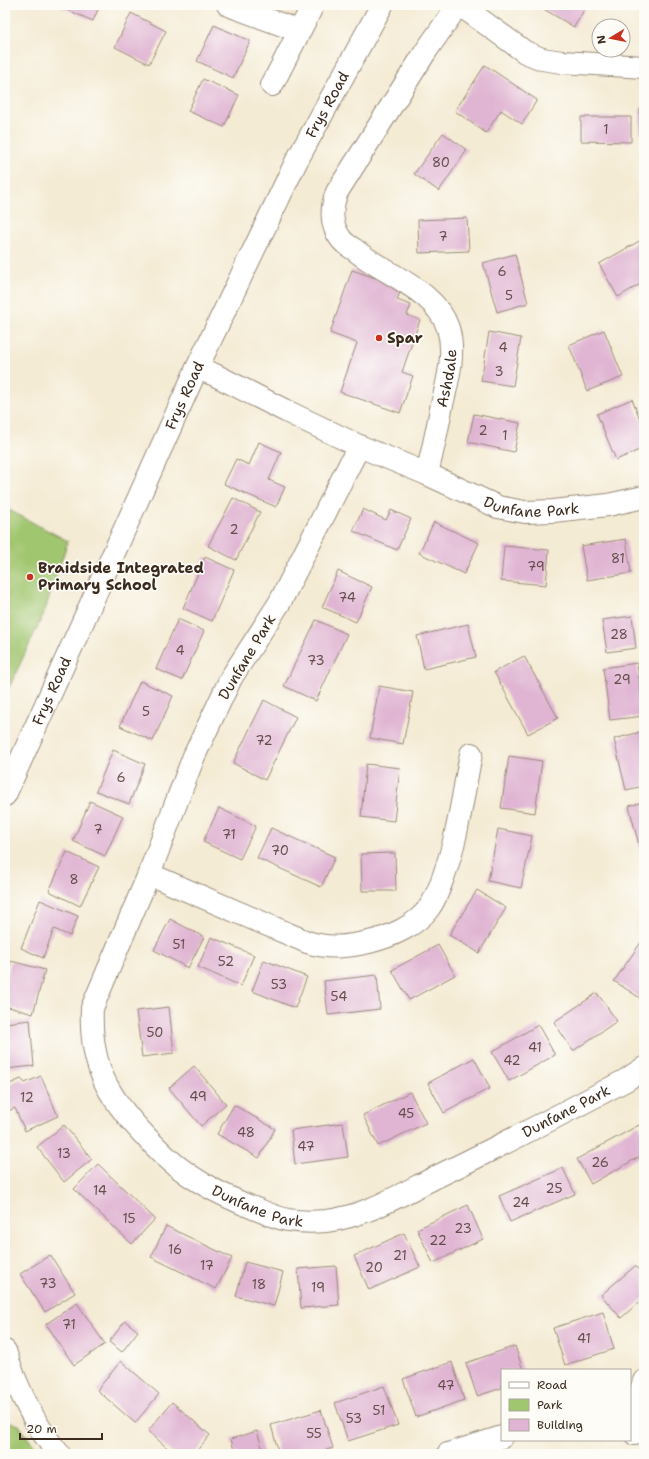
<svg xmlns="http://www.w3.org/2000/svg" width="649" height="1459" viewBox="0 0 649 1459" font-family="'Shantell Sans',sans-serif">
<rect width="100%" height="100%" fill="#fdfcf7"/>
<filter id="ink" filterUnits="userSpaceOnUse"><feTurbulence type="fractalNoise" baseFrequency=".025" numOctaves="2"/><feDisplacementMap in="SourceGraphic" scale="8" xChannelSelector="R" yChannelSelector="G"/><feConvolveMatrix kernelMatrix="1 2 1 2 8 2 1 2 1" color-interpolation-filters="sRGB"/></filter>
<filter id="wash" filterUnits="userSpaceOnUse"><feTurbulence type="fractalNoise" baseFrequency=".012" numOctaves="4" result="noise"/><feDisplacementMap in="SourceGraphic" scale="16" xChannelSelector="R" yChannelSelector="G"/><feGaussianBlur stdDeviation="0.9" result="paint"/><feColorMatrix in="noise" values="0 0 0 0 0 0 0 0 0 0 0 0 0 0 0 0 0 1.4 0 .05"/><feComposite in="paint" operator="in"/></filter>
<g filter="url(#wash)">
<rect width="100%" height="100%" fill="#f4ebd4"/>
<g fill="#a1c670" stroke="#6e7847">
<path d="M5,508L68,541L44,613L5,696Z"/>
<path d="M7,1421L19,1425L39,1454H5V1422Z"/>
</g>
<g id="blocks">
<g fill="#e0b5d3">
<path d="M56,5H100L93,21Z"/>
<path d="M537,5H587L574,27Z"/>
<path d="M131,13L166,31L149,64L115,47Z"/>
<path d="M214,25L250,41L233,78L197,61Z"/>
<path d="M485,65L537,100L522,124L501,110L486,133L455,111Z"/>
<path d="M203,79L239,95L224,127L188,111Z"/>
<rect x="640" y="109" width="4" height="24"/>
<path d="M581,117H631V142L581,141Z"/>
<path d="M443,133L467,150L439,191L414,174Z"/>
<path d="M467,218L469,251L419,253L418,220Z"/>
<path d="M643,239L644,242V282L618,297L599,264Z"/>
<path d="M515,254L528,303L497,312L483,263Z"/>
<path d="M352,270L402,287L397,300L411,305L407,315L420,320L402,372L413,376L400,413L340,392L357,343L330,333Z"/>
<path d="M604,330L623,377L587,391L569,345Z"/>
<path d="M489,332L521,338L513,386L481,381Z"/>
<path d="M632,399L644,429V448L616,460L597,414Z"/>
<path d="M474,414L520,423L514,452L468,442Z"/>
<path d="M259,442L281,452L269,480L285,487L276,507L224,484L236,459L249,465Z"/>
<path d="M233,498L260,512L236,560L208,546Z"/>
<path d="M363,509L386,520L391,510L411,519L397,550L353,531Z"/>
<path d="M434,522L479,543L464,574L419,553Z"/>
<path d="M626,539L631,573L587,580L581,546Z"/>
<path d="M504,546L549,550L546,585L501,581Z"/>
<path d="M205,557L234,570L212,621L183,608Z"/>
<path d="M338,571L372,587L356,622L322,607Z"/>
<path d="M632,616L636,648L607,652L602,620Z"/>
<path d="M178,619L204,631L182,680L156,669Z"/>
<path d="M316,620L347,634L316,701L284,686Z"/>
<path d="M468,624L476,657L424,669L417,636Z"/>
<path d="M524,656L558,718L528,734L494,672Z"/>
<path d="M637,663L644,716L610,720L603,668Z"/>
<path d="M140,681L173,696L153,741L120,726Z"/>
<path d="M379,686L413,692L403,744L370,738Z"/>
<path d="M264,700L296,717L265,780L233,763Z"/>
<path d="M644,731V786L626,790L614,739Z"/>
<path d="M113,750L145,764L129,804L96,791Z"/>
<path d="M509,756L542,761L535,813L501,808Z"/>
<path d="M366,764L400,768L394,821L361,817Z"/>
<path d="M90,801L123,816L105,856L73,841Z"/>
<path d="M644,802V857H642L629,806Z"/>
<path d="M219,808L256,826L240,859L203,842Z"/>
<path d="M271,828L335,857L321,887L257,858Z"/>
<path d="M498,829L532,836L521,888L488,881Z"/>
<path d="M67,852L99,867L80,906L49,891Z"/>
<path d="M395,853L396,891H362L361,854Z"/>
<path d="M477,890L506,908L479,953L449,935Z"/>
<path d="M40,900L78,916L70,936L54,929L43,958L21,948Z"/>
<path d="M170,919L204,937L188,968L154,950Z"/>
<path d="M211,937L254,955L241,986L198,967Z"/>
<path d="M644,938V998L643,1000L614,981Z"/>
<path d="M438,945L455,975L409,1000L392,970Z"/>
<path d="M264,960L307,977L295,1008L252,991Z"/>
<path d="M11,961L45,970L33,1014L5,1006V985Z"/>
<path d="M377,975L380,1009L328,1015L324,981Z"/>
<path d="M597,993L617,1021L573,1051L554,1022Z"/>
<path d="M169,1007L174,1053L142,1057L136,1011Z"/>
<path d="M30,1020L34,1066L5,1069V1023Z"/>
<path d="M538,1025L555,1055L509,1081L492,1052Z"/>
<path d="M474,1058L490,1088L444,1113L428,1083Z"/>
<path d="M194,1066L226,1104L201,1126L169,1088Z"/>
<path d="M41,1076L58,1116L25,1131L15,1108L5,1112V1086L21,1079L25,1083Z"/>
<path d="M410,1092L426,1123L378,1146L363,1115Z"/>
<path d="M234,1105L275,1129L259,1158L217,1134Z"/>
<path d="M343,1123L348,1157L295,1164L291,1130Z"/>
<path d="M64,1125L92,1159L64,1182L37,1147Z"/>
<path d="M639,1125L644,1134V1154L591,1184L577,1159Z"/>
<path d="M98,1164L155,1219L132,1244L74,1189Z"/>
<path d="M563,1168L575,1194L510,1222L499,1196Z"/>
<path d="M468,1205L483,1239L433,1263L417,1229Z"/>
<path d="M166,1226L232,1258L216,1289L151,1257Z"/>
<path d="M404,1233L420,1267L369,1290L354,1256Z"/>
<path d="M50,1255L75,1293L45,1312L20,1274Z"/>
<path d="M245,1262L283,1272L274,1306L236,1296Z"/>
<path d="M336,1266L339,1305L301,1308L298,1269Z"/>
<path d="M635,1266L644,1276V1298L621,1318L601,1295Z"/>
<path d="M77,1303L105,1344L74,1365L46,1324Z"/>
<path d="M603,1312L614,1349L565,1365L553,1328Z"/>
<path d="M125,1321L138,1331L122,1352L109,1342Z"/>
<path d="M515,1346L523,1370H502V1388L477,1396L466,1363Z"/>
<path d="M121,1361L159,1394L135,1423L97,1390Z"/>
<path d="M452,1362L464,1400L416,1417L403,1379Z"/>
<path d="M384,1386L398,1425L348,1441L335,1403Z"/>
<path d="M172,1402L210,1435L194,1454H174L148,1431Z"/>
<path d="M321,1410L333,1448L313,1454H279L271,1425Z"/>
<path d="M257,1431L264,1454H235L231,1439Z"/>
</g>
</g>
</g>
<g filter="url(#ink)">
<use href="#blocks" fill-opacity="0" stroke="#988a79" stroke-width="1"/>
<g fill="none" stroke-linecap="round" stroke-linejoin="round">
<defs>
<g id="minor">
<path d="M228,5L299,31"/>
<path d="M460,5L525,52L542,59L562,62L644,67"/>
<path d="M272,85L313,5"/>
<path id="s1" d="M197,368L215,375L286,411L359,446L427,474L498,507L525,512L553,511L608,505L644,497"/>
<path id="s2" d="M359,446L280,602L231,678L194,756L149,874L92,1008C89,1071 112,1103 155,1146C183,1176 218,1194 256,1209C266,1213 277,1218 288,1220C300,1222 313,1222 326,1221C364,1217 400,1195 434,1178C498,1147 562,1114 626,1080L644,1068"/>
<path id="s3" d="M427,474C432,453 437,431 441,409C447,383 456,355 448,328C435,289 385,275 355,250C350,247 344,243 341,239C330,225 331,207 337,192L426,51L458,5"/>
<path d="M149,874L307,942C329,949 346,947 369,942C390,937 416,926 429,908C436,899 440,886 444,875C458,836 463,794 471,754"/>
<path d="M5,1351C17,1388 33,1424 59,1454"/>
<path d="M635,1434C637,1416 637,1398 644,1381"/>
<path d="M448,1454L502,1437"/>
</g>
<g id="tertiary">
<path id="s4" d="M5,795L197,368L296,162L382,5"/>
</g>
</defs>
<use href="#minor" stroke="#988a79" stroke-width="24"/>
<use href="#tertiary" stroke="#988a79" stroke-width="24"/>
<use href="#minor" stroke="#fff" stroke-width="22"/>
<use href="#tertiary" stroke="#fff" stroke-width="22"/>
</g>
</g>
<g fill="#c8321e" stroke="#fdfcf7" stroke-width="1.5">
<circle cx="379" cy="338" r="4"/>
<circle cx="30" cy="577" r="4"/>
</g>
<g text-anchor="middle" stroke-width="3.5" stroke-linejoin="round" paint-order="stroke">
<g font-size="13" fill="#644d4b">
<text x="606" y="134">1</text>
<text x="441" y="167">80</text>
<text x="443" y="241">7</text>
<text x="502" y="276">6</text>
<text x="509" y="300">5</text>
<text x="503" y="352">4</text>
<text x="499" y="376">3</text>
<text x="483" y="435">2</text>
<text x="505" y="440">1</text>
<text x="234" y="534">2</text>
<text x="618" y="563">81</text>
<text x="536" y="571">79</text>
<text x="347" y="602">74</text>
<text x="619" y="639">28</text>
<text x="180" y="655">4</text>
<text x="316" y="665">73</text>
<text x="622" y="684">29</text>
<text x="146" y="716">5</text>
<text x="264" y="745">72</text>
<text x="121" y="782">6</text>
<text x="98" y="834">7</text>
<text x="229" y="839">71</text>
<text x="280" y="855">70</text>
<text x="74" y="884">8</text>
<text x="179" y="949">51</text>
<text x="226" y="966">52</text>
<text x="279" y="989">53</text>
<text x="339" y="1001">54</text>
<text x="155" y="1037">50</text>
<text x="535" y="1052">41</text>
<text x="512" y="1065">42</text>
<text x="198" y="1101">49</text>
<text x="27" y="1102">12</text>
<text x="406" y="1118">45</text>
<text x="246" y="1137">48</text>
<text x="306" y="1151">47</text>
<text x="64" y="1158">13</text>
<text x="600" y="1167">26</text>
<text x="554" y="1193">25</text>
<text x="100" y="1195">14</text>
<text x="521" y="1207">24</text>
<text x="129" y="1223">15</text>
<text x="463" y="1233">23</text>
<text x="438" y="1245">22</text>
<text x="175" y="1254">16</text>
<text x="400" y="1260">21</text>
<text x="207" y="1270">17</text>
<text x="374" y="1272">20</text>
<text x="48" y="1288">73</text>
<text x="259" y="1289">18</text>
<text x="318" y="1292">19</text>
<text x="69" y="1329">71</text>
<text x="584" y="1343">41</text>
<text x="446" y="1390">47</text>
<text x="379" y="1415">51</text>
<text x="354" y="1423">53</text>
<text x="314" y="1438">55</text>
</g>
<g font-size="15" fill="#3b2a1e" stroke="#fdfcf7">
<text dy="5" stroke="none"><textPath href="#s4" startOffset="762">Frys Road</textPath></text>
<text dy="5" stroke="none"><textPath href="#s3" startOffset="98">Ashdale</textPath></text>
<text dy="5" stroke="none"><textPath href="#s4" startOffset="438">Frys Road</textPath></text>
<text dy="5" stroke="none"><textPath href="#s1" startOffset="365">Dunfane Park</textPath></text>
<text transform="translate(247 657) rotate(-59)" y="5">Dunfane Park</text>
<text dy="5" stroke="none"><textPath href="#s4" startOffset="114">Frys Road</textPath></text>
<text dy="5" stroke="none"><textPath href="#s2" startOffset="1238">Dunfane Park</textPath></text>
<text dy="5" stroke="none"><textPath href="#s2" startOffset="902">Dunfane Park</textPath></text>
</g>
<g font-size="15" font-weight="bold" fill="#3b2a1e" stroke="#fdfcf7" text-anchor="start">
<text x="387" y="343">Spar</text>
<text x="38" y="573">Braidside Integrated<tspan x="38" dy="17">Primary School</tspan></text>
</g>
</g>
<rect width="649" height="1459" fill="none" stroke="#fdfcf7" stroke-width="20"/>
<rect x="501" y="1369" width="130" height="72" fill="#fdfcf7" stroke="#afa8a0"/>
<rect x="509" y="1382" width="20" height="6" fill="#ffffff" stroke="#afa8a0"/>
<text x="537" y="1389" font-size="12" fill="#3b2a1e">Road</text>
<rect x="509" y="1399" width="20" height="12" fill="#a1c670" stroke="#afa8a0"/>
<text x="537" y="1409" font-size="12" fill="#3b2a1e">Park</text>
<rect x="509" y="1419" width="20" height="12" fill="#e0b5d3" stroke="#afa8a0"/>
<text x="537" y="1429" font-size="12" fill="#3b2a1e">Building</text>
<g transform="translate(611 38) rotate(260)"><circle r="19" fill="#fdfcf7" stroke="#afa8a0"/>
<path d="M0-3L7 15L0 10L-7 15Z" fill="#c8321e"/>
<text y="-6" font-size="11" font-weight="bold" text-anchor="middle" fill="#3b2a1e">N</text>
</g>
<path d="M20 1433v6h82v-6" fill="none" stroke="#3b2a1e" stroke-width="2"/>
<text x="26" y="1433" font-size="12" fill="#3b2a1e" stroke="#fdfcf7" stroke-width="3" paint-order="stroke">20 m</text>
</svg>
